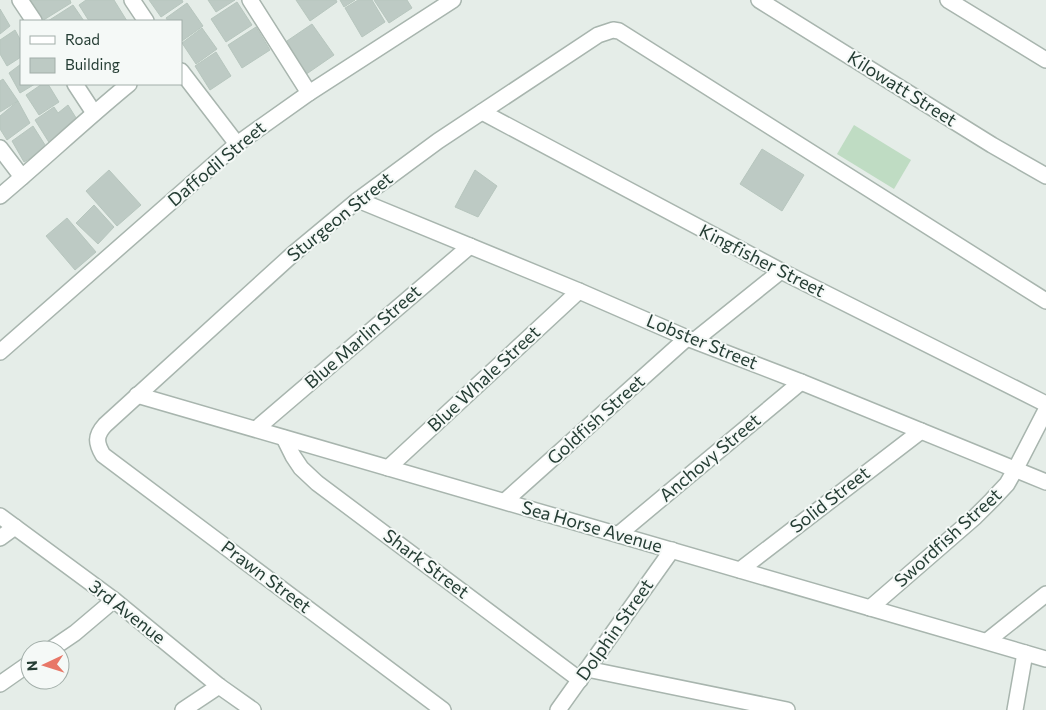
<svg xmlns="http://www.w3.org/2000/svg" width="1046" height="710" viewBox="0 0 1046 710" font-family="Commissioner,sans-serif">
<rect width="100%" height="100%" fill="#e5ede8"/>
<path fill="#bfdcc3" d="M854,125L911,160L894,189L837,154Z"/>
<g fill="#bdcac4" stroke="#b7c6be">
<path d="M29,0H70L71,3L42,21Z"/>
<path d="M86,0H114L127,21H89L79,5Z"/>
<path d="M149,0H182L183,2L161,17Z"/>
<path d="M208,0H235L216,12Z"/>
<path d="M296,0H336L337,2L310,21Z"/>
<path d="M340,0H355L344,7Z"/>
<path d="M358,0H372L385,22L362,37L345,8Z"/>
<path d="M374,0H407L412,8L389,23Z"/>
<path d="M237,2L252,25L226,42L211,19Z"/>
<path d="M187,3L203,26L182,41L181,21H168L166,18Z"/>
<path d="M73,5L84,21H48Z"/>
<path d="M0,9L10,26L0,34Z"/>
<path d="M312,24L334,55L305,75L284,43Z"/>
<path d="M256,27L270,50L242,68L228,45Z"/>
<path d="M202,28L217,49L196,64L182,43Z"/>
<path d="M15,30L21,41V57L7,66L0,54V40Z"/>
<path d="M216,52L231,76L210,90L195,66Z"/>
<path d="M21,64V84H35L20,93L9,73Z"/>
<path d="M3,79L18,101L0,112V81Z"/>
<path d="M42,84H48L59,102L39,115L26,95Z"/>
<path d="M18,101L30,123L7,140L0,129V116Z"/>
<path d="M68,105L78,121L65,128L68,132L50,144L35,120L54,107L58,113Z"/>
<path d="M33,126L47,148L24,162L12,141Z"/>
<path d="M762,149L804,175L782,211L740,184Z"/>
<path d="M109,170L141,205L117,226L86,191Z"/>
<path d="M475,170L497,186L478,217L455,207Z"/>
<path d="M94,205L114,227L98,244L76,223Z"/>
<path d="M67,218L96,252L75,270L46,236Z"/>
</g>
<g fill="none" stroke-linecap="round" stroke-linejoin="round">
<defs>
<g id="minor">
<path d="M20,0L34,21"/>
<path d="M132,0L146,21"/>
<path d="M250,0L309,93"/>
<path d="M759,0L992,145L1046,176"/>
<path d="M948,0L1046,60"/>
<path d="M181,71L237,144"/>
<path d="M75,84L94,113"/>
<path d="M482,112L781,271L1046,404"/>
<path d="M0,148L22,177"/>
<path d="M0,196C44,159 85,120 129,84"/>
<path d="M358,200L579,291L687,338L801,382L1046,482"/>
<path d="M695,340L781,271"/>
<path d="M0,352L237,144L309,93L453,0"/>
<path d="M137,395L1046,659"/>
<path d="M256,429L470,246"/>
<path d="M284,438L293,456L301,468L317,483L580,680"/>
<path d="M388,468L579,291"/>
<path d="M505,501L687,338"/>
<path d="M0,516L114,600L219,686L253,710"/>
<path d="M619,534L801,382"/>
<path d="M0,538L15,527"/>
<path d="M740,570L921,431"/>
<path d="M870,608L975,517L992,500L1007,484L1015,470L1046,410"/>
<path d="M987,641L1046,594"/>
<path d="M50,650L75,633L114,600"/>
<path d="M587,669L787,710"/>
<path d="M0,684L30,663"/>
<path d="M183,710L219,686"/>
<path d="M443,710L103,455C96,443 95,436 105,425L293,254L358,200L438,141L598,35L613,30L619,31L1046,301"/>
<path d="M558,710L672,550"/>
<path d="M1015,710L1025,653"/>
</g>
</defs>
<use href="#minor" stroke="#a8b5ae" stroke-width="18"/>
<use href="#minor" stroke="#fff" stroke-width="15"/>
</g>
<g text-anchor="middle" stroke-width="4" stroke-linejoin="round" paint-order="stroke">
<g font-size="18" fill="#253d34" stroke="#f5f9f7">
<text transform="translate(902 89) rotate(32)" y="6">Kilowatt Street</text>
<text transform="translate(217 164) rotate(-40)" y="6">Daffodil Street</text>
<text transform="translate(340 217) rotate(-39)" y="6">Sturgeon Street</text>
<text transform="translate(762 261) rotate(27)" y="6">Kingfisher Street</text>
<text transform="translate(363 337) rotate(-41)" y="6">Blue Marlin Street</text>
<text transform="translate(702 342) rotate(22)" y="6">Lobster Street</text>
<text transform="translate(484 379) rotate(-43)" y="6">Blue Whale Street</text>
<text transform="translate(596 420) rotate(-42)" y="6">Goldfish Street</text>
<text transform="translate(710 458) rotate(-40)" y="6">Anchovy Street</text>
<text transform="translate(830 500) rotate(-38)" y="6">Solid Street</text>
<text transform="translate(592 527) rotate(16)" y="6">Sea Horse Avenue</text>
<text transform="translate(948 538) rotate(-42)" y="6">Swordfish Street</text>
<text transform="translate(426 564) rotate(37)" y="6">Shark Street</text>
<text transform="translate(266 577) rotate(37)" y="6">Prawn Street</text>
<text transform="translate(127 612) rotate(38)" y="6">3rd Avenue</text>
<text transform="translate(615 630) rotate(-55)" y="6">Dolphin Street</text>
</g>
</g>
<rect x="20" y="20" width="162" height="65" fill="#f5f9f7" stroke="#a2aea9"/>
<rect x="30" y="36" width="25" height="8" fill="#ffffff" stroke="#a2aea9"/>
<text x="65" y="45" font-size="15" fill="#253d34">Road</text>
<rect x="30" y="58" width="25" height="15" fill="#bdcac4" stroke="#a2aea9"/>
<text x="65" y="70" font-size="15" fill="#253d34">Building</text>
<g transform="translate(45 665) rotate(266)"><circle r="24" fill="#f5f9f7" stroke="#a2aea9"/>
<path d="M0-4L9 19L0 12L-9 19Z" fill="#e87767"/>
<text y="-8" font-size="14" font-weight="bold" text-anchor="middle" fill="#253d34">N</text>
</g>
</svg>
